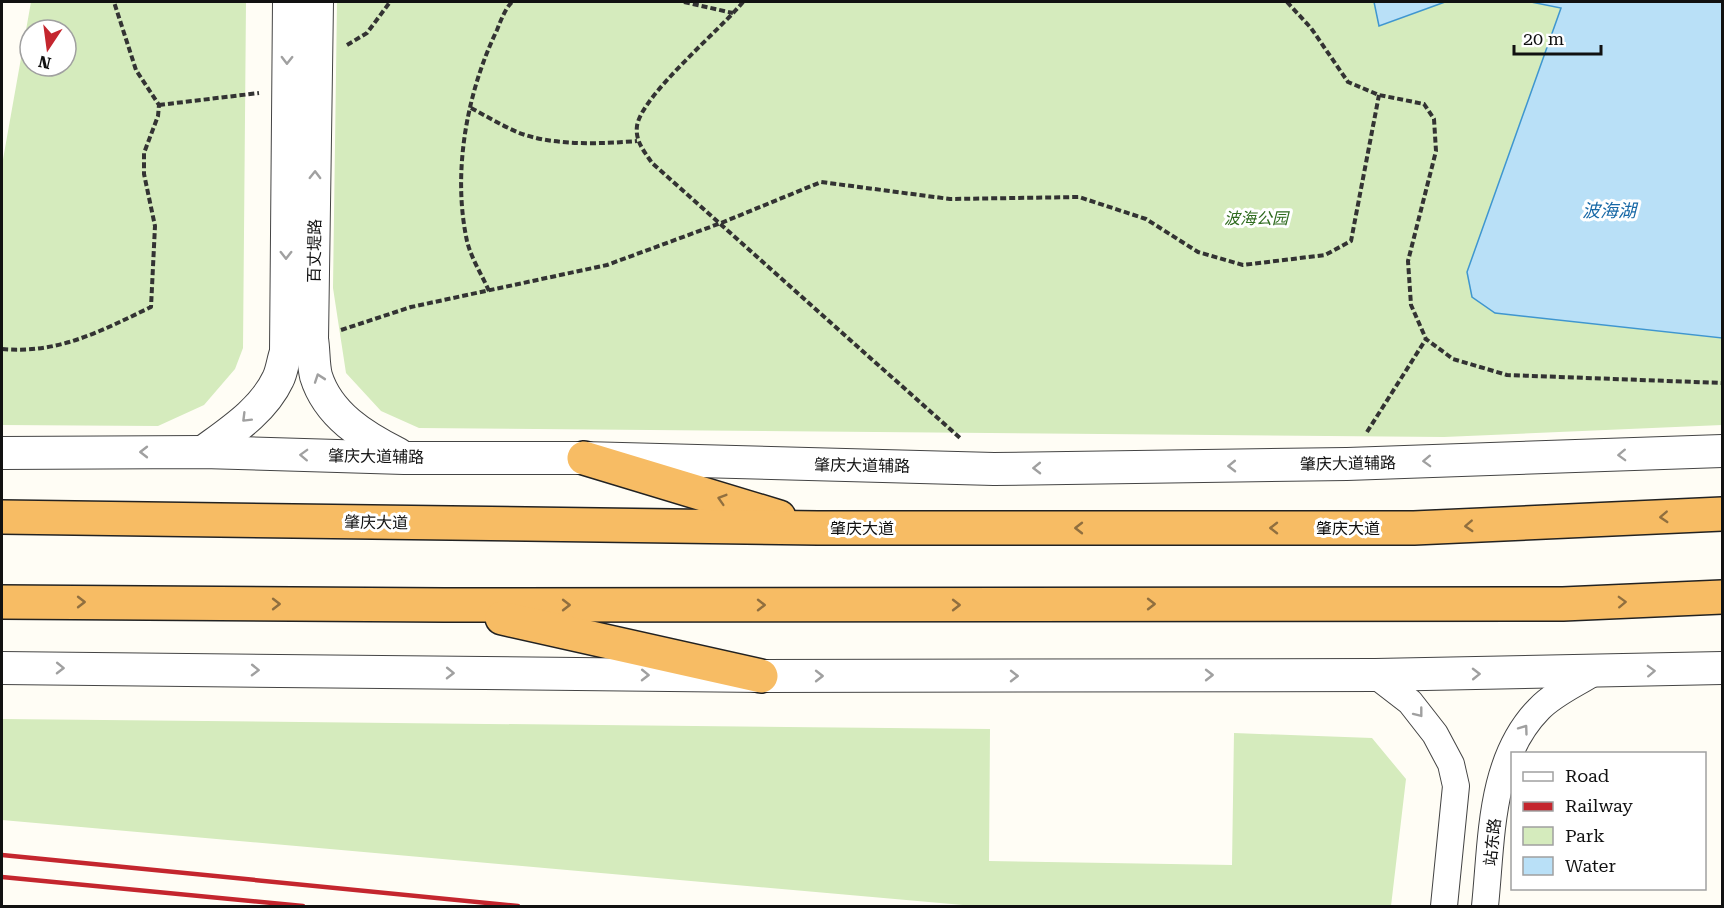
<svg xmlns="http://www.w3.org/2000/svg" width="1724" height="908" viewBox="0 0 1724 908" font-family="'Roboto Serif','Noto Sans SC',serif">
<rect width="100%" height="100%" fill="#fffdf5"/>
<g fill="#d5ebbd" fill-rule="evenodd">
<path d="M31,2H246L243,348L235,369L204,405L158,426L2,425V165ZM30,30H66V66H30Z"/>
<path d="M337,2H1374L1380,26L1445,2H1531L1561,8L1467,272L1495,313L1722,338V425L1444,437L419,428L381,411L346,373L333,288Z"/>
<path d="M2,719L990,729L989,861L1232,865L1234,733L1372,738L1406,779L1391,906H974L2,820Z"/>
</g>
<g fill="#b9e0f7" stroke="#3f96cf" stroke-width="1.5">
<path d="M1374,2H1445L1379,26Z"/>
<path d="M1531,2H1722V338L1495,313L1472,297L1467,272L1561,8Z"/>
</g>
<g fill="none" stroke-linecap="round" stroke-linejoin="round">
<defs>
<g id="minor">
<path d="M1375,675L1410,702L1435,734L1451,764L1456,786L1444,906"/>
<path d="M1485,906C1492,840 1489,760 1539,709C1553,694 1576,684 1593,673"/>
</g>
<g id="tertiary">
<path d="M317,2L312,339C314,350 313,364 316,376C328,415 364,437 398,454"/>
<path d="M203,452C230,432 263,411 278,379C282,371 283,360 286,352L289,2"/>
<path d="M2,453L203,452L404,458H584L994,469L1347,464L1722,451"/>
<path d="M2,668L761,676L1375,675L1722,668"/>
</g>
<g id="trunk">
<path d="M584,458L779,517"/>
<path d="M2,517L818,528H1414L1722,514"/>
<path d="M2,602L444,605L1563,604L1722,597"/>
<path d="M502,618L761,676"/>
</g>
</defs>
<use href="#minor" stroke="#444" stroke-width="28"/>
<use href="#tertiary" stroke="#444" stroke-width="34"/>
<use href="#trunk" stroke="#222" stroke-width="36"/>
<g stroke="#333" stroke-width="4" stroke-dasharray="6 3" stroke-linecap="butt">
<path d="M684,2L733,13"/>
<path d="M743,2C721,29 641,96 637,126C635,141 644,151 652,163L960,438"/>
<path d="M1287,2L1311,28L1348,82L1379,95L1424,104L1434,119L1436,151L1408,261L1411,305L1426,339L1453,359L1507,375L1722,383"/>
<path d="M347,45L367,33L390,2"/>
<path d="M159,105L259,93"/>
<path d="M471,108C486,116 501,125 517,132C551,146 601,144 637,141"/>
<path d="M489,291C482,275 471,258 467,241C452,172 467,92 497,30C501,20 505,9 512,2"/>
<path d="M341,330L411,307L607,265L721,223L821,182L950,199L1079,197L1146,219L1198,252L1243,265L1325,255L1351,241L1379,95"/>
<path d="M2,349C59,354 101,331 151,307L155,226L144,174V153L158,116L159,105L136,70L114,2"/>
<path d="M1367,432L1426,339"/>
</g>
<use href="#minor" stroke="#fff" stroke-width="26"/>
<use href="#tertiary" stroke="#fff" stroke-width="32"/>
<use href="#trunk" stroke="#f7bc64" stroke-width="33"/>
<g stroke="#c4262e" stroke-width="4.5">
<path d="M2,855L518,906"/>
<path d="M2,877L303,906"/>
</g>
</g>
<defs><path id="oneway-chevron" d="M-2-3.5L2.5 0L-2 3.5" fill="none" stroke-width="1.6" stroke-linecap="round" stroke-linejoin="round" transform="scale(1.5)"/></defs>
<g stroke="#a0a0a0">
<use href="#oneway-chevron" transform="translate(287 60) rotate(91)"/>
<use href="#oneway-chevron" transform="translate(315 175) rotate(-89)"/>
<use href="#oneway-chevron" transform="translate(286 255) rotate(90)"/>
<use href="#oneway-chevron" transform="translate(319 378) rotate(-109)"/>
<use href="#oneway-chevron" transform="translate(246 418) rotate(135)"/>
<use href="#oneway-chevron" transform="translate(144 452) rotate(180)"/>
<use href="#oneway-chevron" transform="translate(304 455) rotate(-178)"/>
<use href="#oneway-chevron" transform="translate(1622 455) rotate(178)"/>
<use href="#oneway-chevron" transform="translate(1427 461) rotate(178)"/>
<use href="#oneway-chevron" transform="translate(1232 466) rotate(179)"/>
<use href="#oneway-chevron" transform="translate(1037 468) rotate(179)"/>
<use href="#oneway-chevron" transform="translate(60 668) rotate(1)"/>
<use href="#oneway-chevron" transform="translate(255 670) rotate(1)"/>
<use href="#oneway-chevron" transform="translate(1651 671) rotate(-2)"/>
<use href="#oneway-chevron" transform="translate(450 673) rotate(1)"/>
<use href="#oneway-chevron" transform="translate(1476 674) rotate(-1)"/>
<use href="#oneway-chevron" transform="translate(645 675) rotate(1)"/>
<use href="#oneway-chevron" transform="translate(1209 675)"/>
<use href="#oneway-chevron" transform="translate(819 676)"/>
<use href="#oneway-chevron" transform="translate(1014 676)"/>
<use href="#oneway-chevron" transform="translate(1419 713) rotate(52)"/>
<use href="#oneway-chevron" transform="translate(1524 729) rotate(-54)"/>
</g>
<g stroke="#906f3f">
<use href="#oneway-chevron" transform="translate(722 499) rotate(-163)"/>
<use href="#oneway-chevron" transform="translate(1664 517) rotate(177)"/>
<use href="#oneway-chevron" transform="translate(1469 526) rotate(177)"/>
<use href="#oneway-chevron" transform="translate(1079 528) rotate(180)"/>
<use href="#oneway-chevron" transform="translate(1274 528) rotate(180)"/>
<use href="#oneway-chevron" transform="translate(81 602)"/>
<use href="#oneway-chevron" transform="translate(1622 602) rotate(-2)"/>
<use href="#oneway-chevron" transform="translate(276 604)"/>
<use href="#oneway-chevron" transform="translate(1151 604)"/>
<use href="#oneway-chevron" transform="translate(566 605)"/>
<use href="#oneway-chevron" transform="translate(761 605)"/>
<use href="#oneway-chevron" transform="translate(956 605)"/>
</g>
<g text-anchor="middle" stroke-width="6" stroke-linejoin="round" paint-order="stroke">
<g font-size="16" font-style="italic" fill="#2f6b1f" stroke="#fff">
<text x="1256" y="224">波海公园</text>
</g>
<g font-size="16" fill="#111" stroke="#fff">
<text transform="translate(314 251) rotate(-89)" y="6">百丈堤路</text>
<text transform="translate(376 456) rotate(1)" y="6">肇庆大道辅路</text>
<text transform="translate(1348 463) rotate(-1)" y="6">肇庆大道辅路</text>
<text transform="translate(862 465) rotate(1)" y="6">肇庆大道辅路</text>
<text transform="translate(376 522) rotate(1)" y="6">肇庆大道</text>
<text x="862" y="534">肇庆大道</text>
<text x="1348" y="534">肇庆大道</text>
<text transform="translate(1492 842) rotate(-84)" y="6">站东路</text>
</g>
<g font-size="18" font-style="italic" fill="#1768a6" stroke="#fff">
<text x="1609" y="217">波海湖</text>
</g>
</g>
<rect width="1724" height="908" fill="none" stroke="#111111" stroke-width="6"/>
<rect x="1511" y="752" width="195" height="138" fill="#ffffff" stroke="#a0a0a0" stroke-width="1.5"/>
<rect x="1523" y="772" width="30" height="9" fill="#ffffff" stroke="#a0a0a0" stroke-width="1.5"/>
<text x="1565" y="782" font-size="18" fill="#111111">Road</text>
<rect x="1523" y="802" width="30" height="9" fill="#c4262e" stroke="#a0a0a0" stroke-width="1.5"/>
<text x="1565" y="812" font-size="18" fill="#111111">Railway</text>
<rect x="1523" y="827" width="30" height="18" fill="#d5ebbd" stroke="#a0a0a0" stroke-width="1.5"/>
<text x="1565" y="842" font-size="18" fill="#111111">Park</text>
<rect x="1523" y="857" width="30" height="18" fill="#b9e0f7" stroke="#a0a0a0" stroke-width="1.5"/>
<text x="1565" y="872" font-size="18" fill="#111111">Water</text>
<g transform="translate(48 48) rotate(193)"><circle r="28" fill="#ffffff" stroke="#a0a0a0" stroke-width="1.5"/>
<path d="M0-4.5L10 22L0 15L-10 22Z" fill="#c4262e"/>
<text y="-9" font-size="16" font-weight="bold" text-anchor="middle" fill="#111111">N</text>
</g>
<path d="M1514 45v9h87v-9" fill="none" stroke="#111111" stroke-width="3"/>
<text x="1523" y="45" font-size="18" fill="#111111" stroke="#ffffff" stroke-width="4.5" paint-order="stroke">20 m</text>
</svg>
